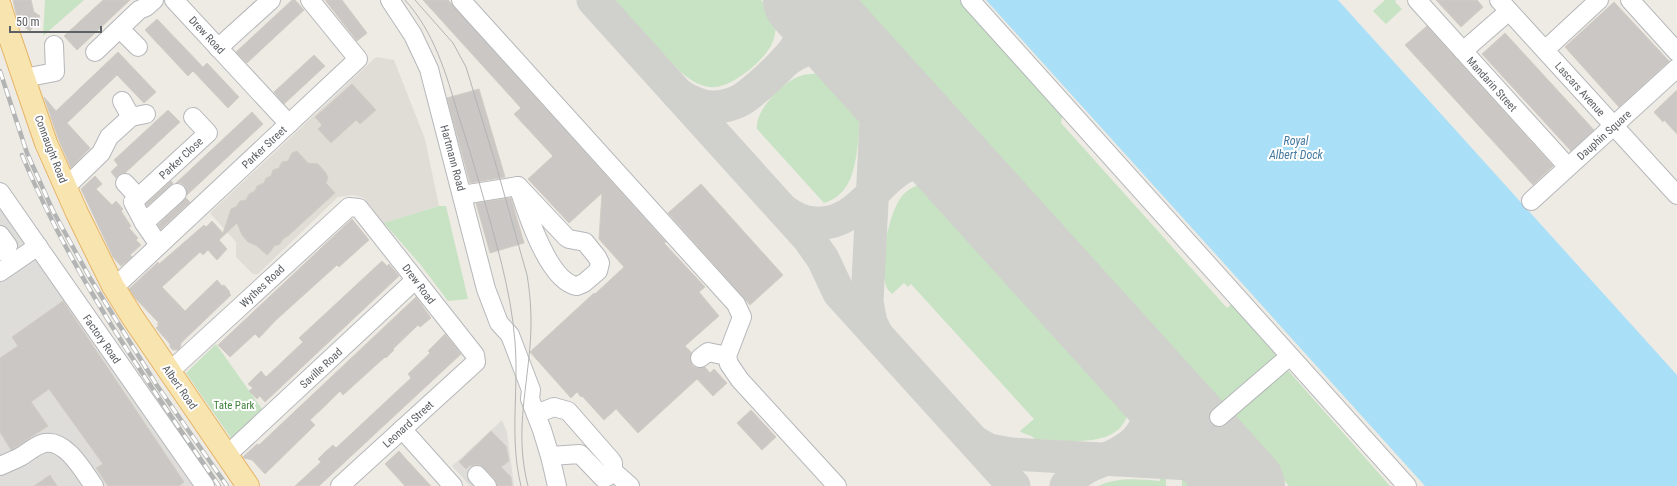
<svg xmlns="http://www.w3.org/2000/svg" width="1677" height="486" viewBox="0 0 1677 486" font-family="'Roboto Condensed',sans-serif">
<rect width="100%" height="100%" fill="#eeebe5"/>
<g fill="#dfddd9">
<path d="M0,208L23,242L193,486H0Z"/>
<path d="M502,420L507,432L514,486H470L452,466Z"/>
</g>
<path fill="#e0dcd6" d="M376,57L394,60L425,139L439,206L384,223L364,198L353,195L338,197L258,274H253L236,257V242L210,213Z"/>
<g fill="#c7e3c3">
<path d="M45,0H84L43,36Z"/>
<path d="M611,0H761C766,6 773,12 775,19C776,26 776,34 773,41C767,59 730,90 710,87C690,85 675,66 662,52L659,54Z"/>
<path d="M849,0H964L1063,110L1061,123L1227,308L1233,303L1279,357L1221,411Z"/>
<path d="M1385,0H1396L1395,2L1402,9L1386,24L1373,11Z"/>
<path d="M828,74C833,80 857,103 858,109C861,119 859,132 858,143C855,168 851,195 824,203L757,129C755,110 783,82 800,76C809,73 819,74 828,74Z"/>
<path d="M924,183L926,184L1131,408C1128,415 1125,422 1120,428C1101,447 1059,440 1035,439C1031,434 1024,435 1020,431L1034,419L911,284L908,287L904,283L892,294C890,292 887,289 886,286C879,264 888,214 902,196C908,189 915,186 924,183Z"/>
<path d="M439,206H446L468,299L448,301L420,264L384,223Z"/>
<path d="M216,344L262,409L231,438L186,373Z"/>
<path d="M1286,368L1390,486H1289L1225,416Z"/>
<path d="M1160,478H1166V486H1098C1117,477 1139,479 1160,481Z"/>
<path d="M1182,479H1195L1201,486H1182Z"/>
</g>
<path fill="#aadff8" d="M986,0H1338L1677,375V486H1425Z"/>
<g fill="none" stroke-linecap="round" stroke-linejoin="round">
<g stroke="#d0d0cc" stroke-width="33">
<path d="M593,0L809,239L823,259L839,293L1014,486"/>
<path d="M787,60C813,40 834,47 860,62"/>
<path d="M868,70L875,88L877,101L867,302L871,323L876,333"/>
<path d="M678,94C688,101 703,108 715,107C724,107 737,103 744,98C758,88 793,57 799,42C804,28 804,13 799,0"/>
<path d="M783,210C792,217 802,222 814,223C878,229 887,122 966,179"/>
<path d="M975,442L989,450L1011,454L1208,465C1221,469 1230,475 1241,483"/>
<path d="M1066,486C1082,463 1101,464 1122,451C1156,432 1154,398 1137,368"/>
</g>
<path stroke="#d0d0cc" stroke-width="82" d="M804,0L1244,486"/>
</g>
<g fill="#cbc7c4" stroke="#d2ccc3">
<path d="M13,0H31L34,12L40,16L30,31L18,23Z"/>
<path d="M103,0H130L77,50L64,36Z"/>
<path d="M292,0H295L304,10L247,63L236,52Z"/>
<path d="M325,0H342L367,33L357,41Z"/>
<path d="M423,0H448L666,242L664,243L705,287L699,292L719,316L685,346L691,352L690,359L692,365L696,368L705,367L710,373L714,369L727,383L713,396L697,379L638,433L616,409L604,420L582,396L581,397L577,392L571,398L530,352L594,293L595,294L624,267L599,239L602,193L569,223L528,179L553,156L514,114L521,108Z"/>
<path d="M1436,0H1477L1483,7L1461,27Z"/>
<path d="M1614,2L1669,61L1619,107L1565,47Z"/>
<path d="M157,19L203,67L207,63L239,97L228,108L193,71L188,76L145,30Z"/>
<path d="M1427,26L1553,166L1533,185L1405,45Z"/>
<path d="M1505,33L1594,130L1571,151L1482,54Z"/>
<path d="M118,52L156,92L144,103L117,75L67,123L90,148L71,168L58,138L44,97L56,111Z"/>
<path d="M314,55L325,66L284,104L274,92Z"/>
<path d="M352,84L376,110L360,124L356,120L331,143L318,129L322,125L315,117Z"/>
<path d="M479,89L505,177L470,183L447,98Z"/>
<path d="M1677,90V134L1664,120L1663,122L1654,112Z"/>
<path d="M168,110L180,122L125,173L118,175L116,178L111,172L118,165L114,160Z"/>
<path d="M252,112L263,124L187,195L185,186L181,183H176Z"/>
<path d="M297,151L308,163L318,164L326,173L328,178L326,183L335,193L289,235L283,239L280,244L274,246L271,251L267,255L257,246L248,242L242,235L237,223L219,240L227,249L217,260L208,250L203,255L200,252L162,287L185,311L217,280L222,286L224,285L230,292L229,293L231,295L181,343L180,348L178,350H173L170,347V344L156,328L159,325L157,324L159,323L135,298L129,289L158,262L159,264L204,225L206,227L212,221L223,233L231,209L236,207L240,201L246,200L249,194L255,191L257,186L264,183L266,178L271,176L273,170L279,168L282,162L288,161L292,153Z"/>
<path d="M95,176L102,184L96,189L112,205L116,201L123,209L121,211L131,226L129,228L138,238L136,240L141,245L130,255L132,257L121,266L113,257L81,189Z"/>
<path d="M171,181L173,183L147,206L146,204Z"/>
<path d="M701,184L783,275L750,305L668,213Z"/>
<path d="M186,198L190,202L161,229L158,225Z"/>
<path d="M511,198L524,243L490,253L476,203Z"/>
<path d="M352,219L369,240L339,267L337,265L276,320L259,338L255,334L230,357L218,345Z"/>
<path d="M382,261L387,266L389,264L399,276L265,402L260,396L257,399L249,391L253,388L248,384L261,371L266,377L303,342L299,338Z"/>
<path d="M416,297L431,318L420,327L418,325L393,349L394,350L386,358L385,357L343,395L340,391L327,404L310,420L315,425L265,474L252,460L244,458L243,457L257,444L259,445Z"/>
<path d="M63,301L184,482L179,486H108L96,468L103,464L49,389L31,402L48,426L11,450L0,432V358L18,346L12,337Z"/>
<path d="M445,334L461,354L319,486H295L321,462L318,459L325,452L333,445L336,448L411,378L408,374L430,353L428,351Z"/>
<path d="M751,410L776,437L762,450L737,423Z"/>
<path d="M491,431L506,446L509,461L501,467L511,477L512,486H497L495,479L484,468L480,465H475L471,466L470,465L466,469L459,462Z"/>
<path d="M399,451L406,459L431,486H405L385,464Z"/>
<path d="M50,475L57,486H34Z"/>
</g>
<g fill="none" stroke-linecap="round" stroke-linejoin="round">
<defs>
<g id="minor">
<path d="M174,0L289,124"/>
<path d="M390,0L413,35L429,69L486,289L499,323L510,335L531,390L530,399L542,430L550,456L557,486"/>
<path d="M461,0L736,304L742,317L727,356L729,364L740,380L837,486"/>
<path d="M970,0L1407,486"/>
<path d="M1417,0L1568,167"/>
<path d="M1499,0L1677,195"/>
<path d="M1630,0L1677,52"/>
<path d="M120,29L138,47"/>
<path d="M218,48L271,0"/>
<path d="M1545,50L1599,0"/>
<path d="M1463,51L1509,11"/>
<path d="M95,52L139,10L146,7L154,0"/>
<path d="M24,78L55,72L54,45"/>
<path d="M122,101L131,117"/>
<path d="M125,183L138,197"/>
<path d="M64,185L71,182L101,153L109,137L131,117L146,114"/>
<path d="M518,186L566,237L569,239L585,242L597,257L600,263L598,271L584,283L577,286C548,282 526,210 518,186Z"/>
<path d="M0,192L205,486"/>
<path d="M462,195L518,186"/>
<path d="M1531,201L1677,68"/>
<path d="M144,223L177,193"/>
<path d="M0,235L8,246L0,251"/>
<path d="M159,245L144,223L133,202L208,133L193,117"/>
<path d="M0,272L38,246"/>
<path d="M113,286L121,281L358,59L310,0"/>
<path d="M700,358L708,352L727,356"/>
<path d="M169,372L349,207L359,208L475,355L476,362L340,486"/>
<path d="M536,414L554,407L568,411L611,460L613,463V471L607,477L603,478L580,454L550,456"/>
<path d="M1219,417L1290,356"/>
<path d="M402,429L453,486"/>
<path d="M227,455L415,280"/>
<path d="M0,466C7,463 14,460 20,457C27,453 37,444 45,443C66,439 84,472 94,486"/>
<path d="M613,471L630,486"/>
<path d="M477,475L487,486"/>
</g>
<path id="major" d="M0,6L10,38L46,143L77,213L113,286L133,318L248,486"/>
</defs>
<use href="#minor" stroke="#b5b7ba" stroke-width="20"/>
<use href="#major" stroke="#e6b466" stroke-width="24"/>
<use href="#minor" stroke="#fff" stroke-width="18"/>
<use href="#major" stroke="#f8e4af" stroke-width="22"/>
<g stroke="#b3b4b4" stroke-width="1">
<path d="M405,0C434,32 446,73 458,114C466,139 474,164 481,189C495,239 511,289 515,342C519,390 509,438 521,486"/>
<path d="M415,0L453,43L466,67L496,165L527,275C531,298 532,322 530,346C526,395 515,436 528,486"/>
</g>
<defs>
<g id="rail">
<path d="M0,71L27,153L53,211L90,278L156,384L227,486"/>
<path d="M22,155C71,274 146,380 219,486"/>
</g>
</defs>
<use href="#rail" stroke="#b3b4b4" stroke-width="4.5"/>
<use href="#rail" stroke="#fff" stroke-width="3" stroke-dasharray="9" stroke-linecap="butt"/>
</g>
<g text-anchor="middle" stroke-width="4" stroke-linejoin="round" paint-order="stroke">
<g font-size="11" fill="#5c6064" stroke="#fff">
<text transform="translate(207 35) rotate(47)" y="4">Drew Road</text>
<text transform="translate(1492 84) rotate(48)" y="4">Mandarin Street</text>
<text transform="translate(1580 89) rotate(48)" y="4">Lascars Avenue</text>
<text transform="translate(1604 135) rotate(-42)" y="4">Dauphin Square</text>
<text transform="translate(264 147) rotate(-43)" y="4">Parker Street</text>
<text transform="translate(51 149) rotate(69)" y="4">Connaught Road</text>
<text transform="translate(181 158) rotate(-43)" y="4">Parker Close</text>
<text transform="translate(453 158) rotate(75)" y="4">Hartmann Road</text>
<text transform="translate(419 284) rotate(53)" y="4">Drew Road</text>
<text transform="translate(262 286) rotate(-43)" y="4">Wythes Road</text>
<text transform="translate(102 339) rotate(55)" y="4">Factory Road</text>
<text transform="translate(321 368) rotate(-43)" y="4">Saville Road</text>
<text transform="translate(180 387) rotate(55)" y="4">Albert Road</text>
<text transform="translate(408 424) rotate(-42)" y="4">Leonard Street</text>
</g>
<g font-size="11" fill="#41833d" stroke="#fff">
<text x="234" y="409">Tate Park</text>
</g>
<g font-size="12" font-style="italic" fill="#467ba0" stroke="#fff">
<text x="1296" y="145">Royal<tspan x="1296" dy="14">Albert Dock</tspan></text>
</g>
</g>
<path d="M10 26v6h91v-6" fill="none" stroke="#5c6064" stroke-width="2"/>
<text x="16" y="26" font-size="12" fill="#5c6064" stroke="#ffffff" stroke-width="3" paint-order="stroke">50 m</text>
</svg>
